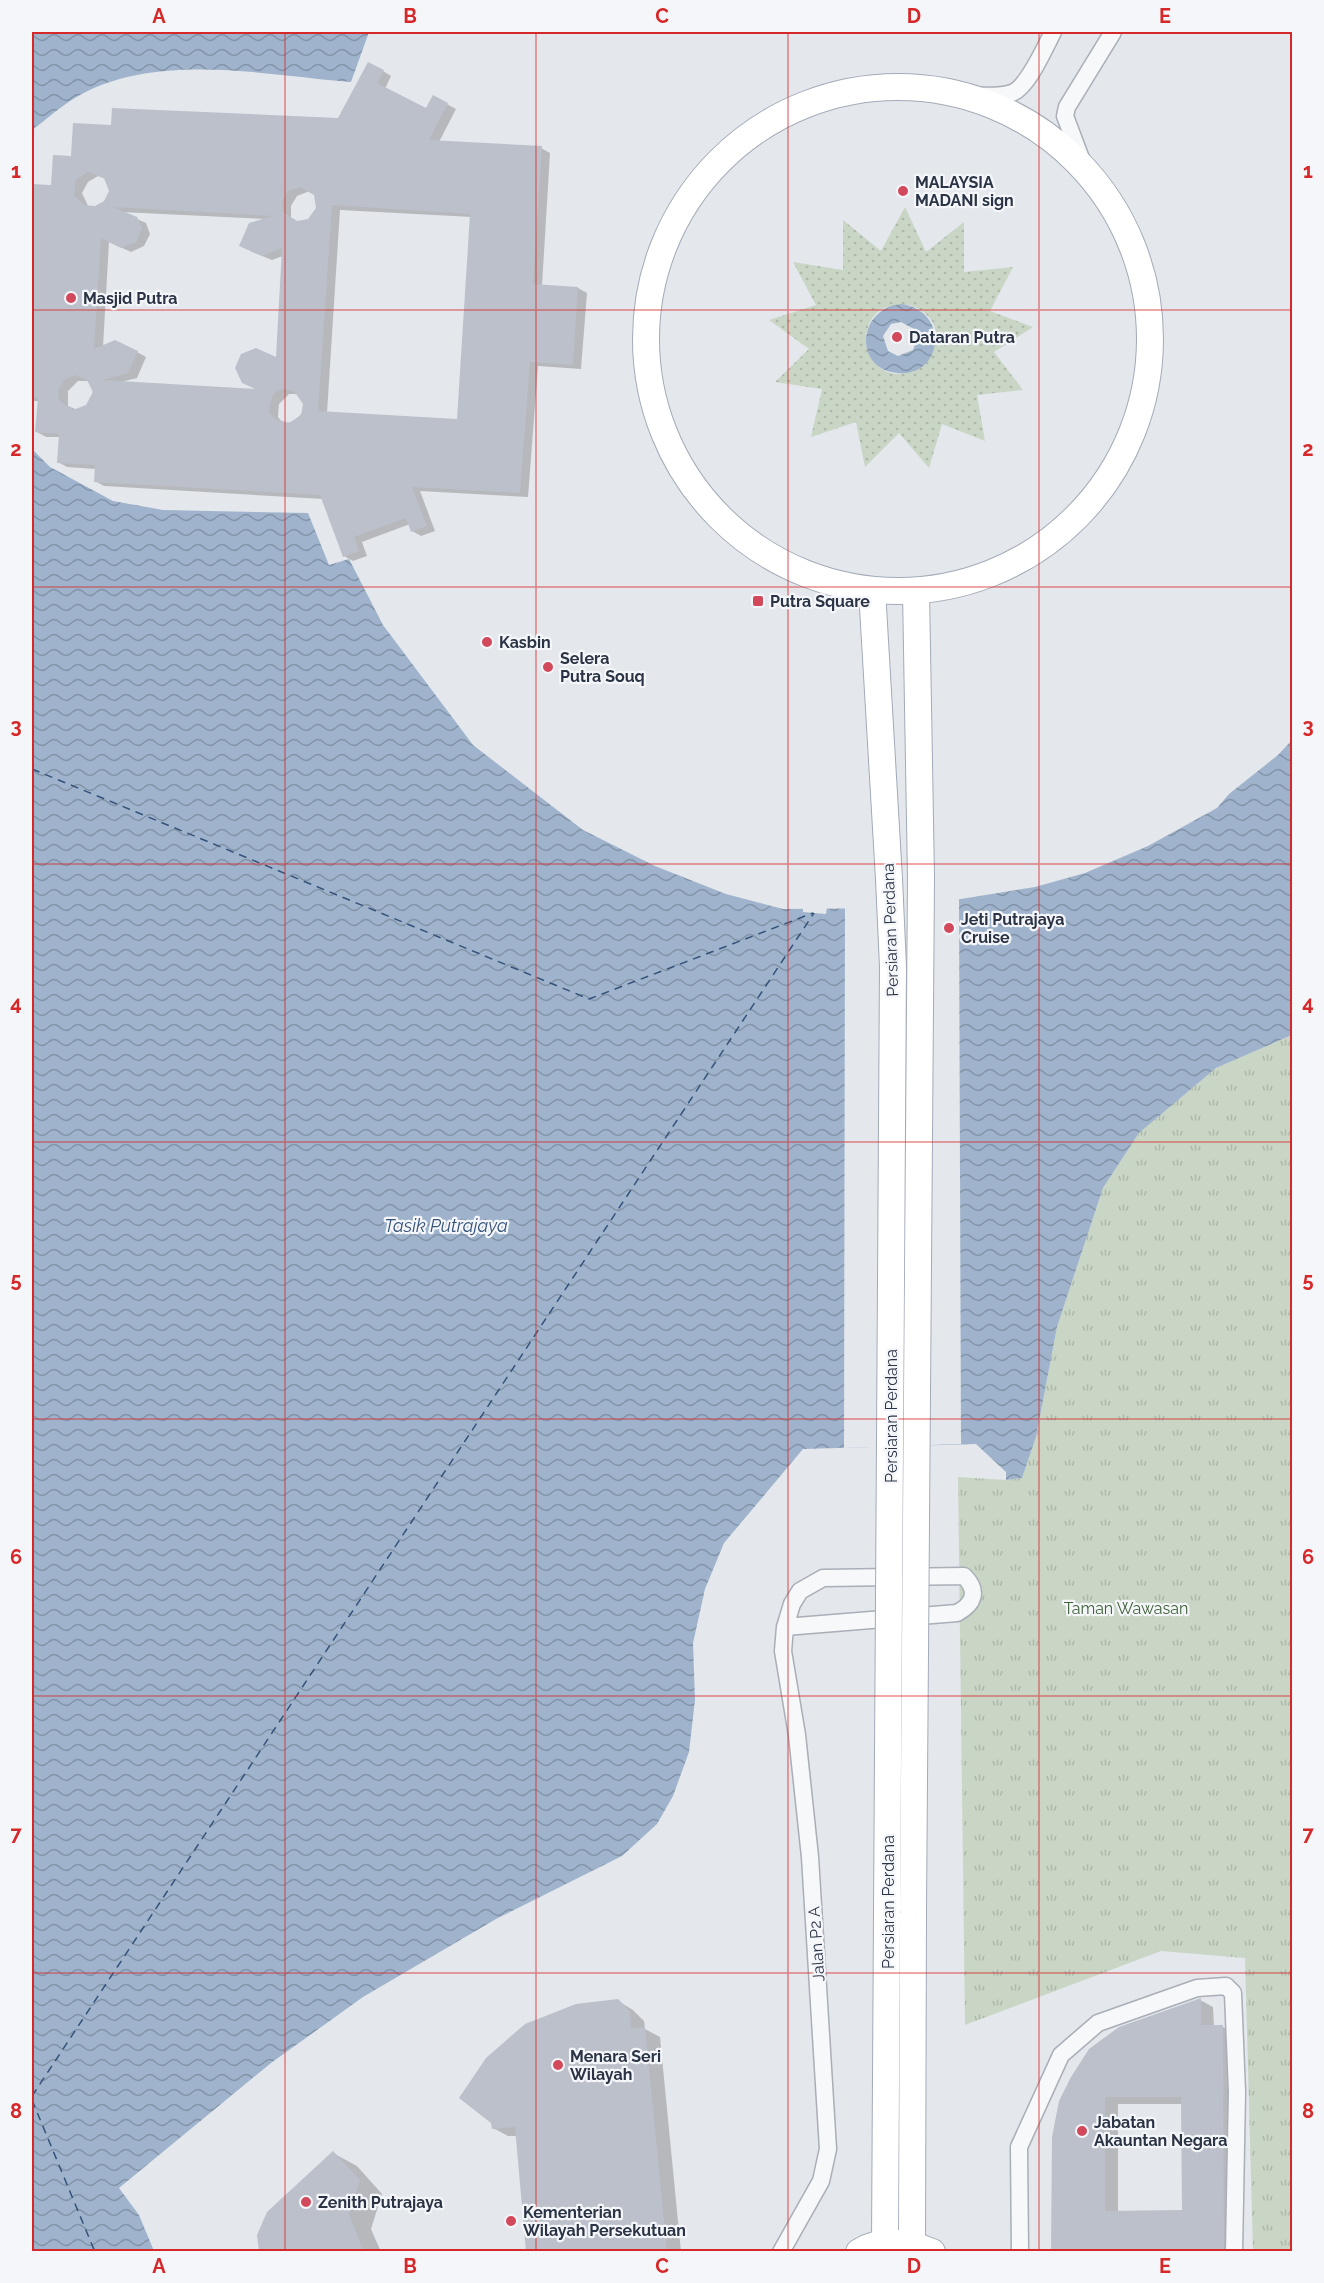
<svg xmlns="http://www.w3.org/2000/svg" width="1324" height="2283" viewBox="0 0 1324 2283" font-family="Raleway,sans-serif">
<defs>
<pattern id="grass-dots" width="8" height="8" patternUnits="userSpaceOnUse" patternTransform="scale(1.5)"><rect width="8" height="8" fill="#c9d6c5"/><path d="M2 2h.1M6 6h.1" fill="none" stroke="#adb8ab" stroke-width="1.8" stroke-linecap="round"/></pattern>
<pattern id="park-tufts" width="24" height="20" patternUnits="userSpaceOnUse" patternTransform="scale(1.5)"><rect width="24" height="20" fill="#c9d6c5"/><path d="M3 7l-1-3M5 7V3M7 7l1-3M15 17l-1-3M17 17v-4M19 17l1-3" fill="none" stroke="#adb8ab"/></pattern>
<pattern id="water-waves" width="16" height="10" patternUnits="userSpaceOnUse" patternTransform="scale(1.5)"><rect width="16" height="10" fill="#9fb4cc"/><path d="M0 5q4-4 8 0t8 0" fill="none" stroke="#8293a7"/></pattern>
</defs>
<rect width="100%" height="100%" fill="#e4e7ec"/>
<path fill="url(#grass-dots)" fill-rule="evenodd" d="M905,207L926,252L964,222V272L1013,267L990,311L1033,327L994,352L1023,390L977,395L985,441L942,424L929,468L899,433L865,467L856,422L811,437L822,389L775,382L809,349L769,320L816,305L793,262L843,270V220L881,251ZM910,305C974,329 904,407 871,358C861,343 866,318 882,309C890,305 901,306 910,305Z"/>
<path fill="url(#park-tufts)" d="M1292,1035V2251H1253L1245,1958L1161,1951L965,2025L958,1477L1006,1480L1022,1478L1036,1437L1057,1327L1103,1188L1139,1133L1216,1068Z"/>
<g fill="url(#water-waves)" fill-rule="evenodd">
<path d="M32,32H369L351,82C266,75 158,52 80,95C63,104 47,119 32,130Z"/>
<path d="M901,304C950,310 944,377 898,373C854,370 856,309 901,304ZM901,322L914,329L917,339L913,350L898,356L888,351L883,336L891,324Z"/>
<path d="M32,449L50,467L113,501L163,510L308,513L329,565L349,559L383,625L473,745L583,830L655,866L726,894L783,909L905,908L1035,887L1085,873L1148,846L1217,808L1229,794L1278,755L1292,740V1035L1216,1068L1139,1133L1103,1188L1057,1327L1036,1437L1022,1478L1006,1480V1472L976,1444L803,1449L724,1543L705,1589L693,1643L695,1700L689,1752L673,1796L657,1824L622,1856L496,1919L363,1997L271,2063L119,2188L139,2215L154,2251H32Z"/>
</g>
<g fill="#e4e7ec">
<path d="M959,899L961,1444L844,1448L845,908Z"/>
<path d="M803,906H827L826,914L803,912Z"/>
</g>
<g fill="#0003" fill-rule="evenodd">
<path d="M383,71L391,76L385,89L427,111L434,97L456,109L439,142L541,148L550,153L542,286L578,288L587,293L581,369L538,366L528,497L420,491L435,531L421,536L412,531L410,524L362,542L367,556L353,561L344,556L323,499L104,486L95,481L96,469L67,467L58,462L60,437H46L37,432L39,401H32V185L53,186L72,157L112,127L339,119ZM98,176L106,179L110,191L105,203L89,208L82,193L88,182ZM310,191L316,194L318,208L309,220L297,222L291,218V206L297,196ZM340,210L472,217L459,421L327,413ZM121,212L265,219L250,251L272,260L283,256L277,359L243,382L257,390L121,382L137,378L146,357L137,352L103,347L109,242L131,252L144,246L150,234L146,223ZM78,381H90L93,384L92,402L80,411L68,406V391ZM289,394H299L305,409L295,422L283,423L278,417L279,404Z"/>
<path d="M1200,2000L1213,2007L1214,2027H1223L1236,2034L1238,2252H1053L1058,2113ZM1118,2104H1183L1184,2212L1118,2213Z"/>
<path d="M618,2001L633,2010L644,2021L645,2029L660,2037L681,2252H527L517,2136H508L493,2128Z"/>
<path d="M333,2153L357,2166L382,2194L371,2229L381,2252H261Z"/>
</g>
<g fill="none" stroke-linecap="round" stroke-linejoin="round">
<g stroke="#34527a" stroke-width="1.5" stroke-dasharray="8 6" stroke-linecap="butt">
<path d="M32,769L589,999L813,913"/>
<path d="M32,2096L814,913"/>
<path d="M32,2100L95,2252"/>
</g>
</g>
<g fill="#bbc0ca" fill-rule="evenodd">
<path d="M368,62L384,70L377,83L426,108L433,95L448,103L429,140L542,146L533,284L578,287L573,365L530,362L520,493L412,487L427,526L411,532L406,518L354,537L359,551L343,557L320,495L94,482L95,465L57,463L59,434L35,432L38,398L32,397V184L51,185L53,155L71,156L73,123L111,125L112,108L338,118ZM88,172L104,178L109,191L104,201L95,206L84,205L74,195L76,180ZM300,187L314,195L316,208L308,219L297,221L283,212L282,201L288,191ZM332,205L470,214L457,419L318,411ZM113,207L273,216L249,223L239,246L262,256L282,248L276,357L256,348L241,354L235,368L242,383L256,389L102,380L128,373L138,351L115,340L94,349L101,238L121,248L136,242L142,228L137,217ZM75,375L87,380L93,392L86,405L73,410L59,400L58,391L64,380ZM282,389L294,391L303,404L301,415L289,423L275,419L269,411L273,394Z"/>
<path d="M1201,1998V2025H1223L1224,2252H1051L1052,2137L1059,2101L1071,2077L1089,2049L1119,2027ZM1105,2097H1181L1182,2210L1105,2211Z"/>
<path d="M618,1999L630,2011L631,2029L645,2027L667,2252H526L515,2127L492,2129L491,2123L459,2098L486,2058L525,2024L576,2004Z"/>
<path d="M333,2151L360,2180L349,2214L364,2252H259L257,2235L267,2212Z"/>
</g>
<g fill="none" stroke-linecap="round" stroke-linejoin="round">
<defs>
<g id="street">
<path d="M961,95C977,95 997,98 1012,93C1028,87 1045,47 1053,32"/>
<path d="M1085,169L1065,116L1067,107L1113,32"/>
<path d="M781,2252L821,2181L828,2149L810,1857L797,1735L783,1651L785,1627L792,1604L800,1591L823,1578L964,1576C979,1591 974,1604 957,1613L785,1627"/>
<path d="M1020,2252L1019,2147L1061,2055L1098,2023L1197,1988L1226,1986L1233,1993L1237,2092L1234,2252"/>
</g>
<g id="primary">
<circle cx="898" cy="339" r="252"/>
<path d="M872,590L889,879"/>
<path d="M916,591L921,878"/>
<path d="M885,2243L887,1913"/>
<path d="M912,2243L913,1909"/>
<path d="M859,2252C883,2237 909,2242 932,2252"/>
</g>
</defs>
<use href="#street" stroke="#a9aeb7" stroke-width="19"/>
<use href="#primary" stroke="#a3abb8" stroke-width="28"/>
<use href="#street" stroke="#f7f8fa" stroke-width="16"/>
<use href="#primary" stroke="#fff" stroke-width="26"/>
<defs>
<g id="primary-bridge">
<path d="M913,1909L921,878"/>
<path d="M887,1913L893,967L889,879"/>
</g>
</defs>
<use href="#primary-bridge" stroke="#a3abb8" stroke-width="28" stroke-linecap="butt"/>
<use href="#primary-bridge" stroke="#fff" stroke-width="26"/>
</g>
<path fill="none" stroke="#d62828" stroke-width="1.5" stroke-opacity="0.55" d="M285,32V2252M536,32V2252M788,32V2252M1039,32V2252M32,310H1292M32,587H1292M32,864H1292M32,1142H1292M32,1419H1292M32,1696H1292M32,1973H1292"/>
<g fill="#d1495b" stroke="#f4f6f9" stroke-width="2">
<circle cx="903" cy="191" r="6"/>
<circle cx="71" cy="298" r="6"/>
<circle cx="897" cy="337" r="6"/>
<rect x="752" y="595" width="12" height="12" rx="3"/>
<circle cx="487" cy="642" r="6"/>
<circle cx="548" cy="667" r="6"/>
<circle cx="949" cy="928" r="6"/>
<circle cx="558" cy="2065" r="6"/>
<circle cx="1082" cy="2131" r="6"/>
<circle cx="306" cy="2202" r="6"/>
<circle cx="511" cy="2221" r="6"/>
</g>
<g text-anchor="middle" stroke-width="4.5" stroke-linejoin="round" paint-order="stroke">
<g font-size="16" font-weight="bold" fill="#2b3445" stroke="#f4f6f9" text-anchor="start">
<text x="915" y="188">MALAYSIA<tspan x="915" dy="18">MADANI sign</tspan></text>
<text x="83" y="304">Masjid Putra</text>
<text x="909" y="343">Dataran Putra</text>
<text x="770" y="607">Putra Square</text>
<text x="499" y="648">Kasbin</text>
<text x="560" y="664">Selera<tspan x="560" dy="18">Putra Souq</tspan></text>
<text x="961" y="925">Jeti Putrajaya<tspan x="961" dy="18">Cruise</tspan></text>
<text x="570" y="2062">Menara Seri<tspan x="570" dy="18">Wilayah</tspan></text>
<text x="1094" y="2128">Jabatan<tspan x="1094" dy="18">Akauntan Negara</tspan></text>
<text x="318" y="2208">Zenith Putrajaya</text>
<text x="523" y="2218">Kementerian<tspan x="523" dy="18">Wilayah Persekutuan</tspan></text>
</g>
<g font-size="16" fill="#2b3445" stroke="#f4f6f9">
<text transform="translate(890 930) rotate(-92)" y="6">Persiaran Perdana</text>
<text transform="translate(891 1416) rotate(-90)" y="6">Persiaran Perdana</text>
<text transform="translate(888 1902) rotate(-90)" y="6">Persiaran Perdana</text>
<text transform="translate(816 1944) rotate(-94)" y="6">Jalan P2 A</text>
</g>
<g font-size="16" fill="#3f6138" stroke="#f4f6f9">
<text x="1126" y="1614">Taman Wawasan</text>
</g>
<g font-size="18" font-style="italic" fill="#34527a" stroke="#f4f6f9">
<text x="446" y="1232">Tasik Putrajaya</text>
</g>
</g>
<rect width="1324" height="2283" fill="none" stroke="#f4f6f9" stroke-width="66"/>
<rect x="33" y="33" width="1258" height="2217" fill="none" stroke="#d62828" stroke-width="2"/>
<g font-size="20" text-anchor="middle" font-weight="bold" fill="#d62828">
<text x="159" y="23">A</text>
<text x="410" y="23">B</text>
<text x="662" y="23">C</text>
<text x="914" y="23">D</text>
<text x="1165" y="23">E</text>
<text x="16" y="178">1</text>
<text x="1308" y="178">1</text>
<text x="16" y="456">2</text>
<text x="1308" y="456">2</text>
<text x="16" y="733">3</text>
<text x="1308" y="733">3</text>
<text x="16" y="1010">4</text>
<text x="1308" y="1010">4</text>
<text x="16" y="1287">5</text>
<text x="1308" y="1287">5</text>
<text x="16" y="1564">6</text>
<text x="1308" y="1564">6</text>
<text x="16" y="1841">7</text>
<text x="1308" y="1841">7</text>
<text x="16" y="2118">8</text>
<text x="1308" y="2118">8</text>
<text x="159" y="2273">A</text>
<text x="410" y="2273">B</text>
<text x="662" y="2273">C</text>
<text x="914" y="2273">D</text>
<text x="1165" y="2273">E</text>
</g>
</svg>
